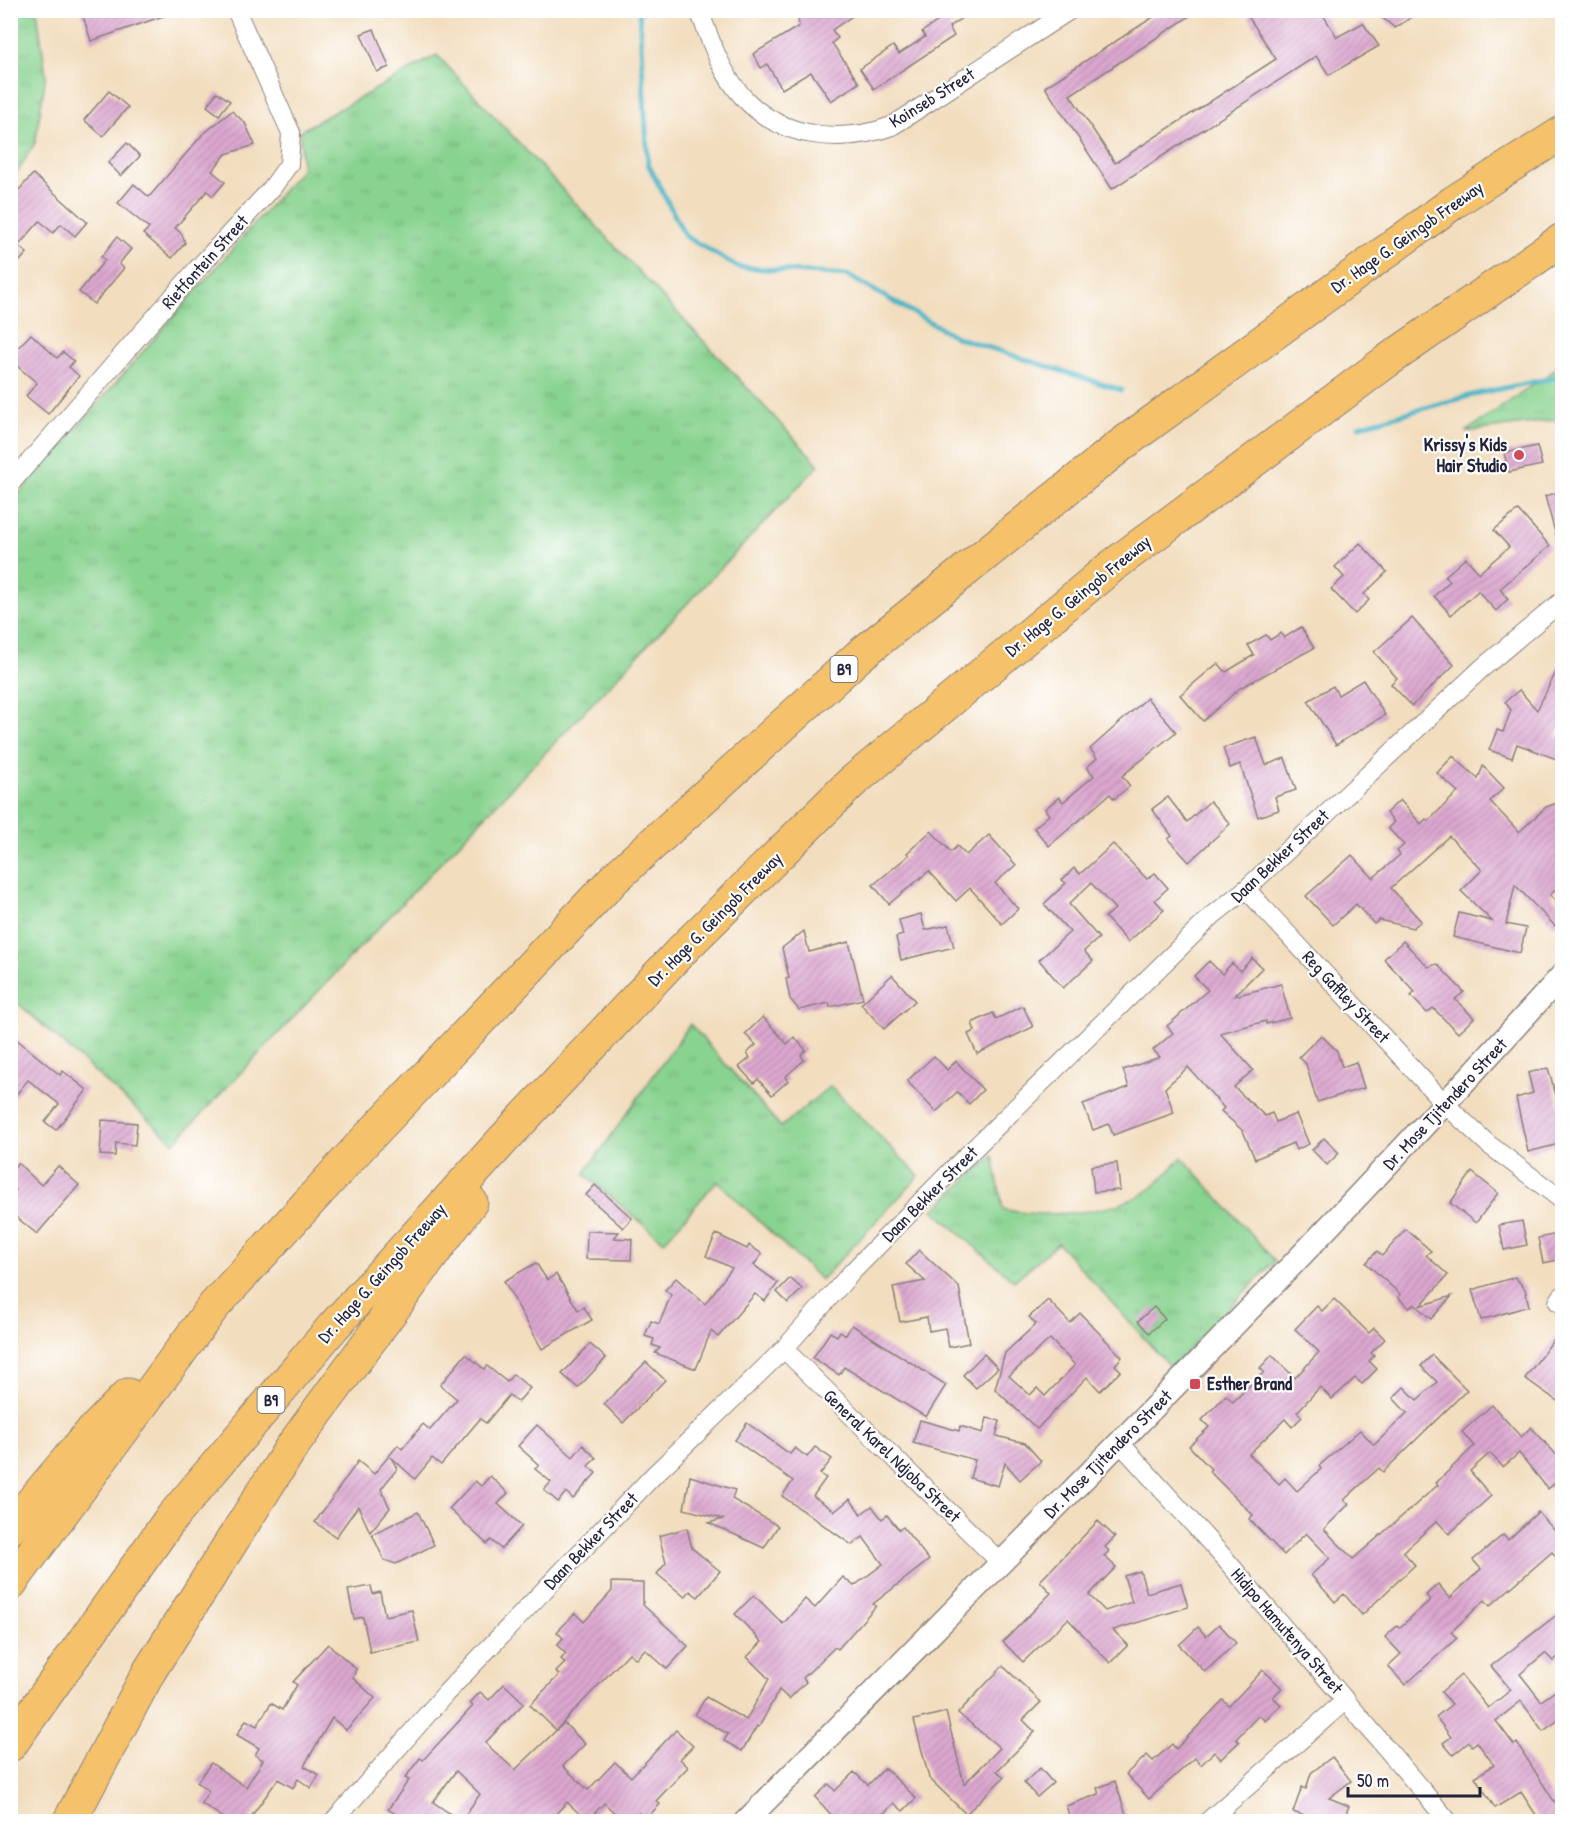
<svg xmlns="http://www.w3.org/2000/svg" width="1573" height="1832" viewBox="0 0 1573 1832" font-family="'Patrick Hand',sans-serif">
<defs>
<pattern id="grass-tufts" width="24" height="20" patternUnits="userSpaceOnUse" patternTransform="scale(1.5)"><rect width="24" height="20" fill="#89d390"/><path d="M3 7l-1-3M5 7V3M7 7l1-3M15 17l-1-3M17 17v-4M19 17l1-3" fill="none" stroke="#76b57d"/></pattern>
<pattern id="building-hatch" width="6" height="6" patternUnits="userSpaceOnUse" patternTransform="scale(1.5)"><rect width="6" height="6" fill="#dba7cf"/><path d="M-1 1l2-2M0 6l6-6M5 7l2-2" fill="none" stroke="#bc8fb3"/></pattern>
</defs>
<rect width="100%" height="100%" fill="#fff"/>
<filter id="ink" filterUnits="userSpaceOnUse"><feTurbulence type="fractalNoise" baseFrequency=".0167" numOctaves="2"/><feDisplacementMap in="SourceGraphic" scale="12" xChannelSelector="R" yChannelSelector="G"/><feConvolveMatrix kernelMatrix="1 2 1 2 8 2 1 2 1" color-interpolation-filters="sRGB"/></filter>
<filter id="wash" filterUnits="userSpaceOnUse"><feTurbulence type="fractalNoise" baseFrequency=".008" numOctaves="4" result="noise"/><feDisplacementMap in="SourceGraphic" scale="24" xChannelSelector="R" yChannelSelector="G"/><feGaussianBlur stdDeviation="1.35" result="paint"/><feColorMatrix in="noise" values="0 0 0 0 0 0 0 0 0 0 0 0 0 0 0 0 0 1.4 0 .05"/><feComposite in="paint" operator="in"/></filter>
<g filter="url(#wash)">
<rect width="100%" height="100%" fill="#f2ddbe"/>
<g fill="url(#grass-tufts)" stroke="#567a66" stroke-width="1.5">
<path d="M11,10L37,11L46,75L35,143L11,182Z"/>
<path d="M437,55L819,465L174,1143L11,997V503L302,169L300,131Z"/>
<path d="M1562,365V419L1465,432Z"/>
<path d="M690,1024L781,1127L830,1086L919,1176L821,1280L717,1181L664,1242L584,1174Z"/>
<path d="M993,1156L1003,1209C1043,1219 1114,1214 1149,1190C1161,1181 1172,1168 1182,1157L1275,1261L1171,1368L1058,1243L1014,1281L933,1210Z"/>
</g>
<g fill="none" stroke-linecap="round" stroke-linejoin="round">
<g stroke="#48b4c5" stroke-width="5">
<path d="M639,10L648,164L685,236L738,267L847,275L956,337L1121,390"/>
<path d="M1359,426L1480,393L1562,376"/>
</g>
</g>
<g id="blocks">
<g fill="url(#building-hatch)" fill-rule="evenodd">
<path d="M81,10H171L172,13L91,41Z"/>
<path d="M809,10H861L832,30L838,38L832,43L859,83L831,101L811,72L782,89L767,64L761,68L753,54L799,26L798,18Z"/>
<path d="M942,10H973L949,27L954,36L874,89L860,69L893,46L899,54L925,37L922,32L938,21L935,15Z"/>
<path d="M1164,10H1199L1070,95L1115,163L1276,59L1244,10H1320L1337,37L1363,23L1379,46L1329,75L1316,56L1112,189L1045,87Z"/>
<path d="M1373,10H1423L1395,28Z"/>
<path d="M374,29L389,67L377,72L361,34Z"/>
<path d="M109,91L128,107L103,136L84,120Z"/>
<path d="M217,92L230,101L219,115L207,106Z"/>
<path d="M232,111L245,123L255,145L226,154L212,171L225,182L213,196L207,191L175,228L182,234L185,243L172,258L143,234L149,228L118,203L134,184L149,197L202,135Z"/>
<path d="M127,143L140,156L121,176L108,163Z"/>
<path d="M33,174L87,222L75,236L61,224L53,233L40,221L18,246L27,253L10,272V200Z"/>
<path d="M117,237L131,249L119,264L124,268L94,304L79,292L105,260L101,257Z"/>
<path d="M31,334L57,358L63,352L74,361L69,367L79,376L48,414L26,396L37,383L10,360V356Z"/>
<path d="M1537,446L1542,465L1509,472L1504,453Z"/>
<path d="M1563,491V543H1558L1545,496Z"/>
<path d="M1518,510L1550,546L1500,589L1508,599L1496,611L1478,591L1451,615L1434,596L1450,581L1445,576L1466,558L1479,573L1509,547L1494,530Z"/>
<path d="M1360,543L1387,572L1364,594L1369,600L1355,614L1331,589L1344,577L1335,567Z"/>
<path d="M1412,618L1454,665L1412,706L1391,684L1397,678L1374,652Z"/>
<path d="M1301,627L1314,648L1240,688L1203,721L1180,695L1218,663L1226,672L1254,655L1248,645L1266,635L1270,640L1281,633L1284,638Z"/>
<path d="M1563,658V720L1557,737L1563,740L1559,760L1517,744L1512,758L1489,750L1497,730L1503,732L1511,710L1505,702L1519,690L1537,710Z"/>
<path d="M1363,680L1385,715L1336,745L1308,701L1333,686L1338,695Z"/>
<path d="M1147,698L1176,732L1122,776L1130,786L1114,799L1110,794L1049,846L1034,828L1049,815L1045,809L1059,797L1063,802L1094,776L1087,767L1097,758L1090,749Z"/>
<path d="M1256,737L1266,765L1285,758L1296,790L1275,797L1279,810L1258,817L1240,764L1230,768L1223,748Z"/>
<path d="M1453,756L1478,779L1483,766L1504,788L1490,801L1519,832L1546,807L1563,801V883L1550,895L1563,907V919L1555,926L1515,885L1506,924L1526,928L1520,953L1453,937L1459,913L1492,921L1461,891L1482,870L1449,836L1391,888L1421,921L1413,928L1379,920L1374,924L1356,904L1333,925L1306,896L1352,855L1373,878L1400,855L1397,851L1404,845L1388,828L1394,822L1386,813L1400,800L1421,824L1426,819L1428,821L1458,792L1437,773Z"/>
<path d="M1168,797L1187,822L1210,801L1230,824L1189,862L1168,839L1172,836L1152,809Z"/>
<path d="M931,831L951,852L957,846L966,855L989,835L1016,865L995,883L1018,909L1002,924L970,888L956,901L929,871L889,904L873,885L909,855L907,853Z"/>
<path d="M1113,844L1147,879L1155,873L1168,888L1155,900L1164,910L1128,942L1105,917L1115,909L1091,883L1069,904L1099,938L1084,951L1093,961L1063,988L1039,960L1070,932L1044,904L1066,883L1062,880L1074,868L1080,874Z"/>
<path d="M921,914L925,930L948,925L954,947L901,960L896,937L903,935L899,920Z"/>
<path d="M804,931L809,952L849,942L863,999L830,1007L829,1003L799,1010L790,999L786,979L789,978L782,948Z"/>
<path d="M1403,941L1428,967L1437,964L1464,992L1455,999L1474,1018L1458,1033L1433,1008L1427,1013L1411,996L1415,992L1384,959Z"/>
<path d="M1252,958L1262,968L1234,996L1281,984L1290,1018L1266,1024V1021L1220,1033L1253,1070L1234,1087L1265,1116L1272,1113L1276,1122L1296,1114L1309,1144L1296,1150L1293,1143L1255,1159L1243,1131L1221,1111L1224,1108L1188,1067L1165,1088L1174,1113L1113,1135L1109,1124L1093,1130L1083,1104L1129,1087L1123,1070L1160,1057L1153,1050L1173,1033L1167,1026L1208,990L1194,976L1209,961L1222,974L1232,963L1240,971Z"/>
<path d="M892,975L915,1001L884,1029L861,1004Z"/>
<path d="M1023,1006L1033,1027L977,1054L968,1034L975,1031L972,1023L993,1013L996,1019Z"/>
<path d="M763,1017L787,1044L794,1037L806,1050L801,1055L804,1060L785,1077L788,1081L772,1095L758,1079L754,1083L739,1067L750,1058L747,1053L756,1045L745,1034Z"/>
<path d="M10,1034L60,1075L63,1071L87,1090L56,1130L45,1122L59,1104L28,1080L10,1102Z"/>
<path d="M1321,1035L1337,1051L1342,1067L1356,1062L1364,1088L1317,1102L1306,1064L1299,1057Z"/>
<path d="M934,1056L947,1070L956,1061L983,1090L969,1104L957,1092L936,1112L907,1081Z"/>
<path d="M1548,1068L1563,1119V1143L1528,1152L1516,1098L1533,1093L1528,1073Z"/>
<path d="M102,1120L137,1123L135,1145L116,1143L115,1156L100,1155Z"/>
<path d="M1324,1138L1339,1153L1327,1165L1312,1150Z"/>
<path d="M18,1163L41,1185L58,1166L79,1185L37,1234L10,1212V1197L16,1190L10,1185V1171Z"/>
<path d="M1117,1163L1120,1190L1094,1192L1091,1166Z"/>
<path d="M1472,1172L1498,1193L1476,1223L1450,1203Z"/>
<path d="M595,1185L632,1218L623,1228L586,1195Z"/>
<path d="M1522,1221L1527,1245L1504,1250L1499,1225Z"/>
<path d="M1406,1229L1431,1251L1426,1255L1448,1275L1420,1306L1452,1296L1431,1319L1414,1304L1409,1308L1398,1297L1401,1295L1366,1263L1377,1251L1382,1256Z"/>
<path d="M587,1231L619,1232L614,1238L632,1239L631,1260L586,1259Z"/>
<path d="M1563,1233V1259L1543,1263L1538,1238Z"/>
<path d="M716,1234L747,1249L749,1245L762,1254L754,1265L778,1283L765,1301L755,1294L718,1337L711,1331L696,1369L655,1353L660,1348L652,1345L654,1339L645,1336L651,1321L659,1324L671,1295L665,1290L676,1278L705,1304L732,1268L706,1256Z"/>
<path d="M919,1250L959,1287L969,1343L949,1347L945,1328L929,1331L927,1317L900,1322L893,1287L925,1281L906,1264Z"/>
<path d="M536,1263L547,1280L556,1274L578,1310L584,1307L592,1320L542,1349L504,1281Z"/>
<path d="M1515,1277L1525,1289L1529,1306L1481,1320L1472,1290Z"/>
<path d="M790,1278L802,1289L788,1303L777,1292Z"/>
<path d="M1334,1299L1369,1333L1374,1328L1385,1339L1371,1353L1374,1356L1369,1361L1377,1369L1362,1384L1355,1378L1332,1399L1320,1387L1297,1412L1302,1417L1292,1427L1285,1419L1249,1454L1279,1484L1285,1478L1297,1491L1321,1469L1319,1466L1360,1430L1374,1445L1407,1413L1393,1398L1404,1387L1417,1400L1437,1382L1421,1366L1432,1355L1467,1390L1383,1472L1379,1468L1344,1500L1349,1504L1324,1529L1353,1559L1438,1485L1436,1483L1474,1446L1462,1432L1492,1405L1521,1437L1531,1427L1563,1462V1493L1554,1484L1548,1489L1519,1453L1503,1467L1490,1453L1470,1471L1491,1496L1449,1534L1437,1521L1403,1552L1415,1565L1362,1615L1344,1594L1335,1602L1311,1575L1330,1558L1306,1533L1284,1555L1249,1519L1253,1515L1209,1471L1211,1469L1189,1446L1209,1427L1202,1420L1226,1395L1233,1402L1264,1372L1260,1368L1272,1355L1295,1378L1319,1352L1295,1329L1317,1306L1322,1311Z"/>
<path d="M1048,1300L1070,1323L1080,1313L1122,1357L1115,1365L1121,1371L1100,1391L1087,1377L1037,1429L995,1389L1005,1353L1036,1324L1029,1317ZM1050,1339L1075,1365L1045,1396L1037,1388L1030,1395L1009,1376Z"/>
<path d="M1154,1307L1165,1319L1149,1333L1138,1321Z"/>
<path d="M852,1325L946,1385L926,1417L844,1367L839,1375L813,1358L830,1332L837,1336L840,1331L846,1335Z"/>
<path d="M1563,1327V1405L1525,1378Z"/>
<path d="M590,1344L606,1358L578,1388L562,1374Z"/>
<path d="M466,1354L484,1369L487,1366L507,1382L513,1374L530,1388L518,1402L509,1395L486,1423L480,1419L441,1465L432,1458L415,1479L391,1457L397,1469L381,1489L390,1508L370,1532L358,1506L336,1537L315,1522L358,1461L374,1474L398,1445L402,1449L423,1424L430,1430L457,1399L440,1385Z"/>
<path d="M984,1354L998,1368L976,1388L963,1375Z"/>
<path d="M646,1362L665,1380L623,1423L604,1404Z"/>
<path d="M987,1418L1000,1421L996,1436L1025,1443L1041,1461L1020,1480L1005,1463L998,1486L970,1478L975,1460L913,1443L920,1420L959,1431L960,1426L983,1433Z"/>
<path d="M747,1423L790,1454L795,1448L807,1457L815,1447L832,1459L820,1474L826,1478L813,1496L835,1511L850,1499L861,1514L872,1506L882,1519L887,1515L899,1530L903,1527L929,1560L873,1604L876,1606L838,1649L835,1647L803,1678L806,1682L789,1699L779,1690L759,1727L757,1726L742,1751L724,1741L728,1734L695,1715L706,1697L746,1720L769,1679L747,1657L762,1642L735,1614L754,1595L783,1624L805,1599L815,1608L843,1577L854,1586L883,1564L863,1537L852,1545L782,1496L793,1481L735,1440Z"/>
<path d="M537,1425L573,1457L583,1445L596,1458L588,1466L596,1473L573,1499L566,1492L558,1502L544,1490L551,1482L535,1469L539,1465L518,1446Z"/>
<path d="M490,1476L508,1493L498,1504L522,1526L501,1549L491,1540L487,1544L449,1509L475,1481L481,1486Z"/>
<path d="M690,1476L735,1490L732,1499L778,1526L764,1548L709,1523L723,1519L684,1509Z"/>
<path d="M418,1512L434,1545L396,1564L384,1560L372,1534Z"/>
<path d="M1538,1512L1556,1532L1563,1526V1565L1552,1552L1490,1606L1485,1600L1451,1632L1457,1638L1405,1685L1388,1666L1401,1654L1385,1637L1397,1626L1399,1628L1430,1600L1426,1595L1438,1584L1450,1598L1481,1569L1473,1560L1503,1535L1508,1540Z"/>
<path d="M1098,1521L1115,1537L1105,1547L1109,1551L1104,1556L1116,1567L1089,1595L1105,1611L1132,1602L1124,1576L1140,1571L1147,1593L1181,1583L1188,1607L1113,1630L1128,1645L1110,1663L1068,1619L1023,1662L1003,1642L1051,1593L1040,1581Z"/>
<path d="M687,1528L692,1548L720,1571L698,1597L690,1591L685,1597L657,1574L666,1563L659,1536Z"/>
<path d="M612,1582L643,1583V1605L688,1646L667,1669L645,1649L636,1659L629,1653L556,1730L530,1705L559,1675L556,1672L565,1663L561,1659L566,1654L557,1645L563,1638L557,1632L575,1613L584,1622L612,1591Z"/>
<path d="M371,1586L373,1594L380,1592L385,1616L412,1610L419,1642L370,1652L363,1617L354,1619L348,1590Z"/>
<path d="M1563,1610V1653L1553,1661L1545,1653L1520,1674L1541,1701L1555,1691L1563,1702V1717L1543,1731L1521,1701L1496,1721L1514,1745L1517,1743L1555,1803L1563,1797V1821H1540L1521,1792L1495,1808L1475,1777L1494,1765L1477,1742L1472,1746L1469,1742L1453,1755L1443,1743L1451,1737L1436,1717L1452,1704L1441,1692L1461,1675L1488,1708L1511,1690L1491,1666Z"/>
<path d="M1219,1624L1236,1643L1205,1672L1179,1645L1198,1627L1206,1636Z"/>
<path d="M328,1644L356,1669L353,1678L375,1698L346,1730L332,1718L304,1766L319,1775L311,1788L298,1779L293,1788L278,1779L248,1821H228L201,1803L209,1791L197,1782L211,1763L246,1787L263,1760L255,1755L259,1748L237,1735L246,1720L257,1726L271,1703L282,1710L297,1685L293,1682Z"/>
<path d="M1003,1666L1041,1702L1023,1720L1035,1732L997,1771L1004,1777L966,1814L929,1778L914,1720L946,1712L964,1784L1000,1748L958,1713Z"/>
<path d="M1263,1670L1282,1688L1273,1697L1281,1705L1265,1721L1259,1715L1236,1739L1239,1742L1221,1759L1214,1752L1201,1765L1195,1758L1149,1799L1126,1774L1147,1755L1153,1761L1172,1744L1176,1749L1223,1700L1229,1706Z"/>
<path d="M504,1684L524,1703L485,1743L515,1770L564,1723L585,1744L563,1766L588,1790L615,1762L631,1777L676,1730L693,1746L680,1759L688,1767L656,1801L660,1804L646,1819L639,1813L633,1819L627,1813L621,1819L604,1803L587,1821L567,1802L549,1821H406L388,1809L409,1780L405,1778L420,1758L423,1760L473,1706L470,1703L480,1692L489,1700ZM456,1771L480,1794L461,1821L433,1802Z"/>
<path d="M1332,1757L1351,1781L1329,1798L1349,1806L1343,1821H1319L1293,1812L1302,1787L1306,1789L1311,1773Z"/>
<path d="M885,1768L916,1798L903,1811L894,1803L876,1821H837L815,1797L829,1784L835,1791L854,1772L868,1785Z"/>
<path d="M1040,1768L1053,1783L1037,1797L1024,1783Z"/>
<path d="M1115,1781L1126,1814L1103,1821H1071L1066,1806L1099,1794L1097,1788Z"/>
</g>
</g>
</g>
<g filter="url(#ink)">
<use href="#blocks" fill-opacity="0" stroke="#8a807c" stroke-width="1.5"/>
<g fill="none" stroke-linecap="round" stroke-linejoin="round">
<defs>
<g id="minor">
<path d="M699,10C710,40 721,73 743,97C781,139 842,144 892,126L1070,10"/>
<path d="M10,484L198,268L272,188L289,164L291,133L236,10"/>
<path d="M1246,889L1446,1105L1488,1144L1562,1200"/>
<path d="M1558,1302L1562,1296"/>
<path d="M784,1349L1000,1562"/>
<path d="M1120,1443L1226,1560L1449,1822"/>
<path d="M333,1822L446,1693L653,1476L784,1349L852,1272L951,1171L1212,916L1246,889L1481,669L1562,601"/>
<path d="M1207,1822L1346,1700"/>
</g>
<path id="tertiary" d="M745,1822C1020,1542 1300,1267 1562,975"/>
<g id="motorway">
<path d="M10,1528L86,1438L128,1395"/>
<path d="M10,1584L213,1307L364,1142L616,877L859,656L1121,445L1454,202L1562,133"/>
<path d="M10,1745L169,1521L333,1327L503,1140L682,950L851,783L1111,567L1387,361L1562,240"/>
<path d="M69,1822L150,1670L291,1448L471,1202"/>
</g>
</defs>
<use href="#minor" stroke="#8a807c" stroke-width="20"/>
<use href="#tertiary" stroke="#8a807c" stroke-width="25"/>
<use href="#motorway" stroke="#8a807c" stroke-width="35"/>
<use href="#minor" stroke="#fff" stroke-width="18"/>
<use href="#tertiary" stroke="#fff" stroke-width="22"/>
<use href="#motorway" stroke="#f5c16b" stroke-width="33"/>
</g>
</g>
<g fill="#d1495b" stroke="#fff" stroke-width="2">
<circle cx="1519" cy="455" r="6"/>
<rect x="1189" y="1378" width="12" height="12" rx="3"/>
</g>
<g text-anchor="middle" stroke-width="4.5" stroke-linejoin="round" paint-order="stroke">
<g fill="#fff" stroke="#646476" stroke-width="1.5">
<rect x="830.5" y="656" width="27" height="26" rx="4.5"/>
<rect x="257.5" y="1387" width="27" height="26" rx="4.5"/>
</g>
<g font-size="16" font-weight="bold" fill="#22223b">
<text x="844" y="675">B9</text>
<text x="271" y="1406">B9</text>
</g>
<g font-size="18" fill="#22223b" stroke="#fff">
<text transform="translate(932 98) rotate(-32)" y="6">Koinseb Street</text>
<text transform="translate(1407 237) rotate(-35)" y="6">Dr. Hage G. Geingob Freeway</text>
<text transform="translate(205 262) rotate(-48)" y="6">Rietfontein Street</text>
<text transform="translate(1078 596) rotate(-39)" y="6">Dr. Hage G. Geingob Freeway</text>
<text transform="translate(1280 856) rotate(-43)" y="6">Daan Bekker Street</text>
<text transform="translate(715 919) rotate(-45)" y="6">Dr. Hage G. Geingob Freeway</text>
<text transform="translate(1346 997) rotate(47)" y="6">Reg Gaffley Street</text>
<text transform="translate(1445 1104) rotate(-47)" y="6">Dr. Mose Tjitendero Street</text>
<text transform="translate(930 1194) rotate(-45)" y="6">Daan Bekker Street</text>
<text transform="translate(382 1273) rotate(-48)" y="6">Dr. Hage G. Geingob Freeway</text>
<text transform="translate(1108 1454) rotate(-45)" y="6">Dr. Mose Tjitendero Street</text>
<text transform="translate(892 1456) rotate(44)" y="6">General Karel Ndjoba Street</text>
<text transform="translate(591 1541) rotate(-46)" y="6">Daan Bekker Street</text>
<text transform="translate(1287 1631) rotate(49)" y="6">Hidipo Hamutenya Street</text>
</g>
<g font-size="18" font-weight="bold" fill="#22223b" stroke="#fff" text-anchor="end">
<text x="1507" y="451">Krissy's Kids<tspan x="1507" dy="21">Hair Studio</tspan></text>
<text x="1207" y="1390" text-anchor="start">Esther Brand</text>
</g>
</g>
<rect width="1573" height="1832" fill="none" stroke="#fff" stroke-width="36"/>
<path d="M1348 1787v9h132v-9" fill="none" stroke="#22223b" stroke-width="3"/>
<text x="1357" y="1787" font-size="18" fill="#22223b" stroke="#ffffff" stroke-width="4.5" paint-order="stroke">50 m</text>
</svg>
